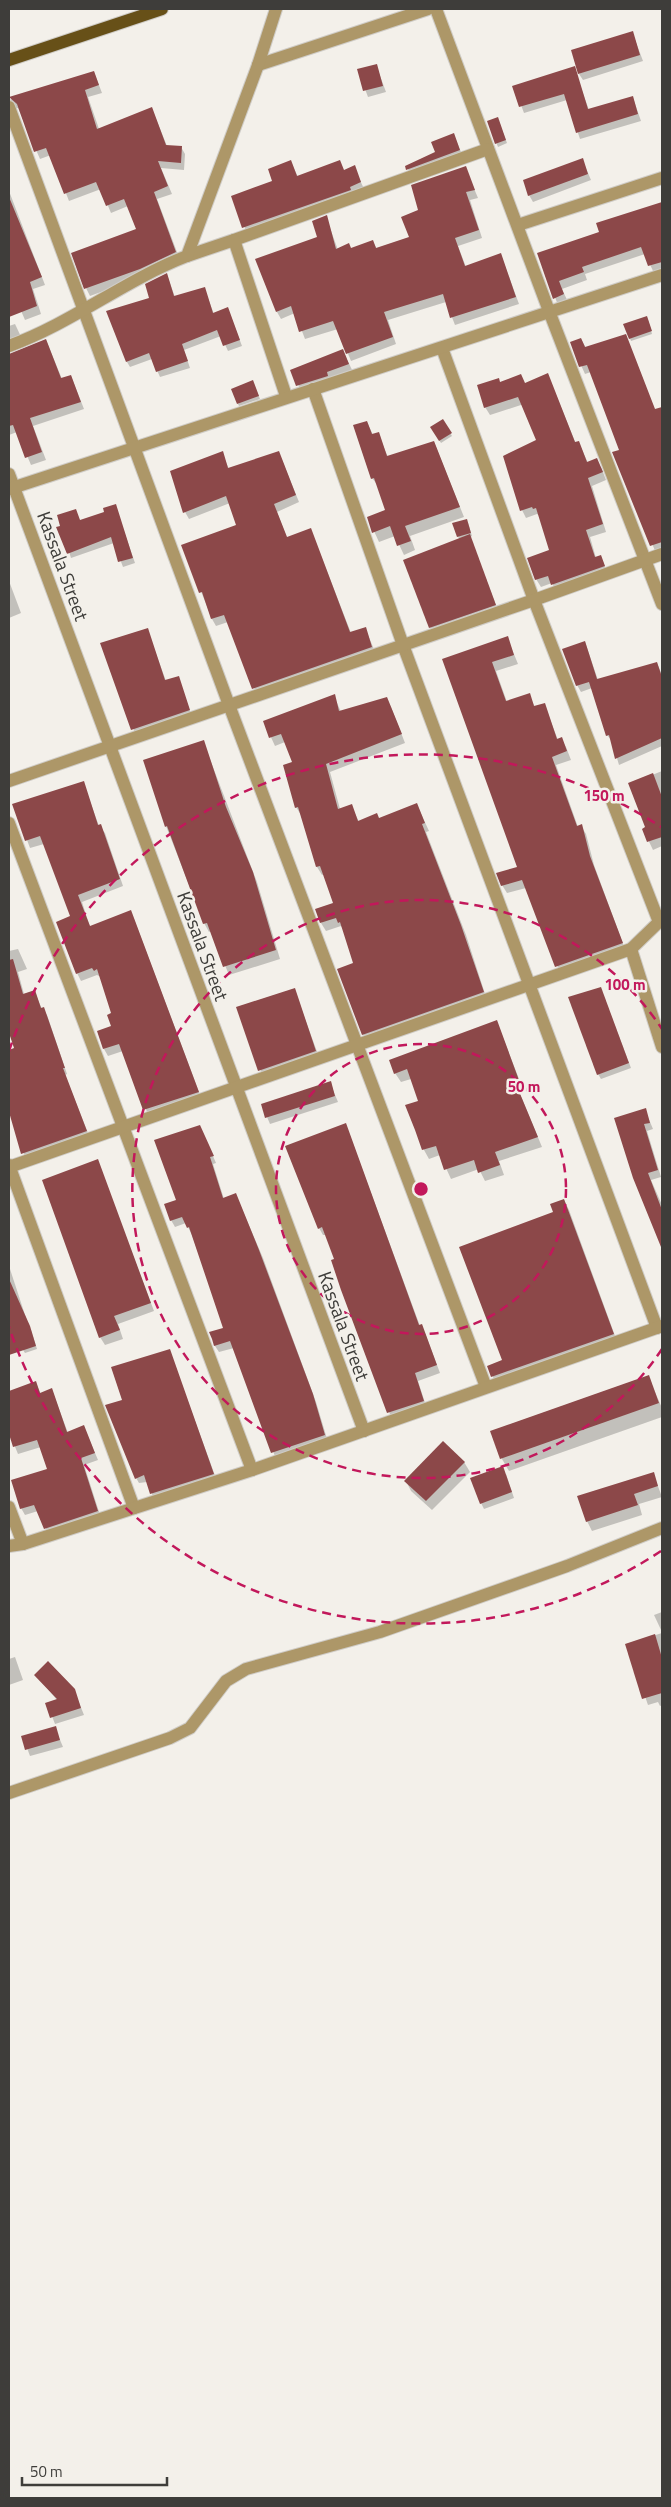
<svg xmlns="http://www.w3.org/2000/svg" width="671" height="2507" viewBox="0 0 671 2507" font-family="'Titillium Web',sans-serif">
<rect width="100%" height="100%" fill="#f3f0ea"/>
<g fill="#0003">
<path d="M632,32L643,61L583,80L579,74Z"/>
<path d="M376,65L386,92L368,97L358,70Z"/>
<path d="M574,68L589,110L633,98L641,121L580,139L567,100L524,113L514,86Z"/>
<path d="M94,72L102,93L88,97L99,129L152,109L167,146L181,147L185,154L184,170L161,168L172,194L157,199L180,260L145,276L90,296L86,288L138,230L128,206L111,213L101,189L69,201L51,155L40,159L18,108H9V100Z"/>
<path d="M488,122H499L507,143L498,147Z"/>
<path d="M454,135L463,157L411,175L408,169L436,153Z"/>
<path d="M582,159L591,180L533,202L529,195Z"/>
<path d="M291,162L298,177L344,171L354,167L365,191L248,236L233,197L274,182Z"/>
<path d="M465,167L478,198L470,200L482,238L458,246L466,267L501,255L519,304L455,325L446,302L388,320L396,344L351,361L338,329L305,339L295,313L281,319L277,312L318,238L326,217L338,250H351L373,242L377,249L411,238L420,210Z"/>
<path d="M9,191L45,285L33,289L41,314L25,320L16,299L9,302Z"/>
<path d="M662,203V271L654,273L645,254L585,274L587,280L562,289L568,302L558,305L538,254L601,233L598,224Z"/>
<path d="M167,275L175,297L204,288L214,314L228,309L242,346L228,351L221,336L184,350L190,368L160,377L152,359L130,367L127,362L150,299Z"/>
<path d="M648,320L652,334L631,341L625,325Z"/>
<path d="M15,324L23,341L9,347V326Z"/>
<path d="M625,336L655,410L662,408V551L656,553L640,515L620,450L591,372L585,374L571,343L581,339L586,348Z"/>
<path d="M46,340L62,379L71,376L84,409L33,426L46,460L31,465L17,432L9,435V355Z"/>
<path d="M343,351L354,374L303,396L292,370Z"/>
<path d="M548,375L576,444L579,443L588,463L601,467L606,480L592,486L606,532L590,537L596,558L601,557L608,574L557,592L552,583L541,587L536,579L551,551L540,516L537,514L526,518L522,510L537,440L524,404L490,415L485,407L500,383L525,384Z"/>
<path d="M254,384L260,399L239,406L238,404Z"/>
<path d="M443,421L452,436L441,443L432,428Z"/>
<path d="M367,422L373,435L378,434L388,457L434,442L464,517L410,536L415,550L404,555L395,536L379,542L368,518L386,510L379,487L372,478Z"/>
<path d="M222,453L229,469L282,460L299,502L277,512L287,538L311,530L351,633L365,628L376,654L257,695L228,622L216,626L212,619L183,546L238,526L230,503L189,519L185,512Z"/>
<path d="M115,505L135,563L123,567L114,543L71,558L61,527L76,511L80,521L106,513Z"/>
<path d="M468,523L472,536L470,537L499,613L434,635L430,627L459,539L454,524Z"/>
<path d="M9,581L21,613L9,618Z"/>
<path d="M147,629L166,681L178,677L192,717L136,736L102,643Z"/>
<path d="M507,637L518,664L496,671L507,702L529,695L535,707L544,704L558,740L561,738L566,747L571,760L556,765L578,827L581,826L586,834L594,865L626,952L561,975L526,888L507,893L502,885L519,867L443,660Z"/>
<path d="M585,642L598,680L657,663L662,675V746L619,765L612,741L607,735L592,688L581,692L577,685Z"/>
<path d="M334,696L341,712L386,698L391,707L405,743L330,772L340,809L351,805L359,822L379,819L417,805L429,831L426,832L466,935L487,1000L368,1042L363,1034L355,964L344,931L341,926L326,931L321,923L335,904L324,874L322,875L317,867L301,815L296,807L294,763L285,742L275,746L264,722Z"/>
<path d="M203,741L257,882L280,959L229,975L211,931L209,932L204,923L166,826Z"/>
<path d="M662,771V846L653,850L643,829L647,828L630,784Z"/>
<path d="M83,782L99,826L105,833L123,886L82,902L90,927L134,919L202,1100L149,1117L123,1051L108,1056L104,1049L113,1027V1014L101,977L97,975L81,981L77,973L72,917L44,844L30,848L14,805Z"/>
<path d="M18,949L27,969L18,972L24,994L34,991L42,1009L47,1015L67,1074L65,1075L90,1138L26,1160L12,1118L17,1116L9,1093V1052L15,1049L9,1029V951Z"/>
<path d="M294,989L319,1057L263,1077L238,1007Z"/>
<path d="M601,989L631,1068L601,1079L598,1074Z"/>
<path d="M497,1022L524,1092L520,1094L542,1147L499,1161L504,1175L485,1181L479,1169L451,1179L440,1155L429,1159L424,1150L407,1106L419,1101L411,1079L401,1082L395,1073Z"/>
<path d="M330,1083L338,1102L270,1124L262,1105Z"/>
<path d="M645,1110L653,1129L647,1131L661,1177L651,1180L662,1205V1227L657,1229L635,1177Z"/>
<path d="M346,1125L420,1326L425,1333L440,1373L418,1381L427,1409L392,1420L336,1260L326,1235H323L319,1228Z"/>
<path d="M203,1133L216,1163L213,1164L224,1199L236,1195L263,1258L316,1402L328,1442L276,1459L234,1348L219,1352L215,1346L211,1333L225,1329L192,1235L186,1223L175,1227L171,1220Z"/>
<path d="M97,1161L154,1311L118,1324L123,1339L105,1345L100,1337Z"/>
<path d="M564,1200L569,1210L618,1344L498,1387L488,1367L503,1361L555,1213Z"/>
<path d="M9,1266L28,1324L9,1331Z"/>
<path d="M31,1330L37,1349L25,1353L23,1350Z"/>
<path d="M169,1350L217,1481L155,1501L147,1482L139,1483L135,1476L123,1400Z"/>
<path d="M648,1376L662,1408V1417L509,1471L502,1459L492,1431Z"/>
<path d="M35,1382L41,1394L52,1390L68,1433L84,1427L98,1460L84,1465L101,1518L49,1535L38,1511L25,1515L21,1508L49,1470L41,1447L18,1454L9,1432V1390L10,1392Z"/>
<path d="M464,1462L470,1472L432,1510L411,1491L406,1481Z"/>
<path d="M653,1473L662,1497L639,1504L642,1515L592,1531L587,1521Z"/>
<path d="M506,1474L514,1498L484,1509L481,1503Z"/>
<path d="M662,1612V1632L654,1615Z"/>
<path d="M662,1633V1705L660,1706L658,1702L648,1705L627,1644Z"/>
<path d="M15,1657L23,1680L9,1685V1659Z"/>
<path d="M36,1675L74,1690L84,1715L55,1724L47,1703L57,1700Z"/>
<path d="M55,1728L63,1747L30,1756L23,1737Z"/>
</g>
<g fill="#8c4849">
<path d="M633,31L640,55L578,74L571,50Z"/>
<path d="M377,64L383,86L363,91L357,69Z"/>
<path d="M575,66L588,109L633,96L638,114L576,133L564,94L519,107L512,86Z"/>
<path d="M94,71L99,85L85,90L97,129L152,107L166,145L182,146L181,163L158,161L168,186L154,192L176,252L140,269L84,289L71,253L136,229L124,199L106,206L96,182L64,194L46,148L34,152L17,104L9,97Z"/>
<path d="M498,117L506,140L495,144L487,121Z"/>
<path d="M454,133L460,150L406,170L405,166L435,152L431,142Z"/>
<path d="M583,158L588,174L528,196L523,180Z"/>
<path d="M291,160L297,176L340,160L344,170L355,165L361,182L350,187L351,190L242,228L231,196L272,181L268,169Z"/>
<path d="M466,166L475,190L466,192L479,230L455,238L465,266L501,253L516,297L450,318L443,294L384,312L393,337L346,354L333,321L299,332L291,306L276,312L255,259L317,237L312,221L327,215L336,249L349,243L351,248L373,240L376,248L409,237L401,217L418,210L411,185Z"/>
<path d="M9,197L42,277L30,282L37,306L9,317Z"/>
<path d="M662,202V262L648,266L641,247L582,267L584,272L559,281L564,294L553,299L537,253L599,232L596,223Z"/>
<path d="M167,273L174,296L205,287L213,313L228,307L240,340L223,346L217,330L182,344L188,361L156,372L149,353L126,362L106,311L149,298L145,284Z"/>
<path d="M647,316L652,331L629,339L623,324Z"/>
<path d="M626,334L655,409L662,407V542L650,546L612,452L619,450L587,365L579,367L570,342L581,338L585,347Z"/>
<path d="M46,339L61,378L71,375L81,402L30,418L42,452L25,458L13,425L9,426V354Z"/>
<path d="M343,349L349,364L327,372L328,376L296,386L290,370Z"/>
<path d="M548,373L575,442L579,441L587,462L597,458L603,472L588,478L603,524L586,530L595,557L601,555L605,566L551,585L548,576L535,580L527,558L549,550L536,508L533,509L532,507L520,511L503,456L536,440L518,397L484,408L477,385L499,378L500,382L521,374L525,383Z"/>
<path d="M253,380L259,396L237,404L231,389Z"/>
<path d="M443,419L452,433L439,441L430,427Z"/>
<path d="M367,421L372,434L379,432L387,456L434,441L460,507L405,526L411,541L397,546L390,526L372,533L367,517L385,510L374,478L371,479L353,425Z"/>
<path d="M223,451L228,468L279,451L296,495L274,504L287,537L311,528L350,632L366,627L372,647L252,689L224,615L211,619L202,592L199,593L181,545L236,525L226,496L183,513L170,471Z"/>
<path d="M116,504L133,558L118,562L111,537L67,554L56,527L60,526L57,515L76,509L80,520L104,512L103,508Z"/>
<path d="M467,519L471,533L457,537L452,523Z"/>
<path d="M470,534L496,605L429,628L403,560Z"/>
<path d="M148,628L165,680L179,676L190,710L131,730L100,643Z"/>
<path d="M508,636L514,655L492,662L506,701L530,693L534,706L545,703L557,739L562,737L567,751L552,757L577,826L582,824L590,856L623,943L555,967L522,880L501,886L496,873L517,867L442,659Z"/>
<path d="M585,641L597,679L657,662L662,677V738L615,759L609,735L606,736L589,682L576,686L562,649Z"/>
<path d="M335,694L339,711L387,697L402,734L326,764L338,809L352,804L358,821L377,813L379,818L417,803L425,823L422,824L461,925L484,992L362,1035L337,969L353,963L340,922L338,923L336,918L320,923L315,909L333,903L320,866L316,867L298,807L295,808L283,765L292,762L281,734L269,738L263,721Z"/>
<path d="M204,740L226,807L253,872L276,950L223,967L207,923L203,924L167,826L165,827L143,760Z"/>
<path d="M653,773L662,797V837L647,842L642,829L645,827L628,783Z"/>
<path d="M84,781L98,825L101,824L120,879L78,895L90,926L131,910L199,1092L143,1110L119,1044L103,1049L97,1031L111,1026L107,1015L111,1013L97,969L94,971L92,968L76,974L56,922L70,916L40,836L25,841L12,804Z"/>
<path d="M13,959L23,994L35,990L41,1008L44,1007L65,1068H63L87,1131L21,1154L9,1112V1050L14,1048L9,1033V960Z"/>
<path d="M601,987L629,1063L597,1075L568,997Z"/>
<path d="M295,988L316,1051L258,1071L236,1007Z"/>
<path d="M497,1020L520,1083L516,1084L538,1137L495,1152L500,1165L478,1173L474,1160L444,1170L436,1146L422,1150L415,1130L405,1105L418,1101L407,1069L394,1074L389,1060Z"/>
<path d="M331,1081L335,1096L265,1118L261,1104Z"/>
<path d="M646,1108L650,1123L644,1124L658,1170L648,1173L662,1210L661,1247L633,1178L614,1118Z"/>
<path d="M346,1123L419,1325L422,1324L437,1365L415,1373L424,1401L387,1413L341,1290L331,1260L334,1259L322,1227L318,1229L285,1146Z"/>
<path d="M200,1125L214,1156L210,1157L223,1198L236,1193L259,1250L313,1394L325,1435L271,1453L230,1341L214,1346L212,1339L209,1332L223,1328L189,1227L187,1228L182,1217L170,1221L164,1204L176,1200L154,1140Z"/>
<path d="M98,1159L151,1303L114,1316L120,1330L99,1338L42,1180Z"/>
<path d="M564,1199L614,1334L491,1377L487,1366L502,1360L459,1247L553,1212L550,1204Z"/>
<path d="M9,1279L30,1326L36,1346L9,1355Z"/>
<path d="M170,1349L214,1474L150,1494L144,1475L135,1479L105,1405L122,1400L111,1367Z"/>
<path d="M649,1375L659,1403L500,1459L490,1431Z"/>
<path d="M36,1381L40,1393L52,1388L67,1432L84,1425L95,1453L81,1458L98,1511L44,1529L34,1505L20,1509L11,1480L47,1469L37,1440L13,1447L9,1434V1391Z"/>
<path d="M443,1441L465,1462L426,1501L404,1481Z"/>
<path d="M503,1466L512,1492L480,1504L470,1478Z"/>
<path d="M654,1472L658,1486L634,1494L638,1505L586,1522L577,1496Z"/>
<path d="M655,1634L662,1658V1693L642,1699L625,1644Z"/>
<path d="M48,1661L75,1689L81,1708L50,1718L45,1703L57,1699L34,1675Z"/>
<path d="M56,1726L60,1740L25,1750L21,1736Z"/>
</g>
<g fill="none" stroke-linecap="round" stroke-linejoin="round">
<defs>
<g id="minor">
<path d="M436,9L549,311L662,604"/>
<path d="M258,65L428,9"/>
<path d="M9,107L229,705L486,1387"/>
<path d="M518,225L662,178"/>
<path d="M234,240L488,149"/>
<path d="M187,256L234,240L286,396"/>
<path d="M9,346C72,323 125,280 187,256L258,65L276,9"/>
<path d="M442,348L534,600L659,922"/>
<path d="M313,389L403,645L657,1328"/>
<path d="M9,474L364,1431"/>
<path d="M9,489L662,275"/>
<path d="M9,781L534,600L662,554"/>
<path d="M9,823L252,1470"/>
<path d="M631,949L662,1047"/>
<path d="M9,1165L134,1508"/>
<path d="M9,1167L631,949L662,919"/>
<path d="M9,1507L23,1544"/>
<path d="M9,1546L23,1544L252,1470L662,1326"/>
<path d="M9,1793L170,1738L190,1728L226,1681L246,1669L380,1632L567,1566L662,1528"/>
</g>
<path id="major" d="M9,60L162,9"/>
</defs>
<use href="#minor" stroke="#cfccc7" stroke-width="14"/>
<use href="#major" stroke="#cfccc7" stroke-width="14"/>
<use href="#minor" stroke="#ad9768" stroke-width="12"/>
<use href="#major" stroke="#675018" stroke-width="12"/>
</g>
<g fill="none" stroke="#c2185b" stroke-width="2.5" stroke-dasharray="9 6">
<circle cx="421" cy="1189" r="145"/>
<path d="M662 1349A289 289 0 1 1 662 1029"/>
<path d="M661 1551A434 434 0 0 1 9 1327M9 1051A434 434 0 0 1 661 827"/>
</g>
<g text-anchor="middle" stroke-width="5" stroke-linejoin="round" paint-order="stroke">
<g font-size="19" fill="#3e3d3a" stroke="#f3f0ea">
<text transform="translate(63 566) rotate(70)" y="7">Kassala Street</text>
<text transform="translate(203 946) rotate(70)" y="7">Kassala Street</text>
<text transform="translate(344 1326) rotate(70)" y="7">Kassala Street</text>
</g>
</g>
<circle cx="421" cy="1189" r="8" fill="#c2185b" stroke="#f3f0ea" stroke-width="2.5"/>
<g font-size="15" text-anchor="middle" font-weight="bold" fill="#c2185b" stroke="#f3f0ea" stroke-width="5" stroke-linejoin="round" paint-order="stroke">
<text x="604" y="801">150 m</text>
<text x="625" y="990">100 m</text>
<text x="524" y="1092">50 m</text>
</g>
<rect width="671" height="2507" fill="none" stroke="#3e3d3a" stroke-width="20"/>
<path d="M22 2477v8h145v-8" fill="none" stroke="#3e3d3a" stroke-width="2.5"/>
<text x="30" y="2477" font-size="15" fill="#3e3d3a" stroke="#f3f0ea" stroke-width="4" paint-order="stroke">50 m</text>
</svg>
